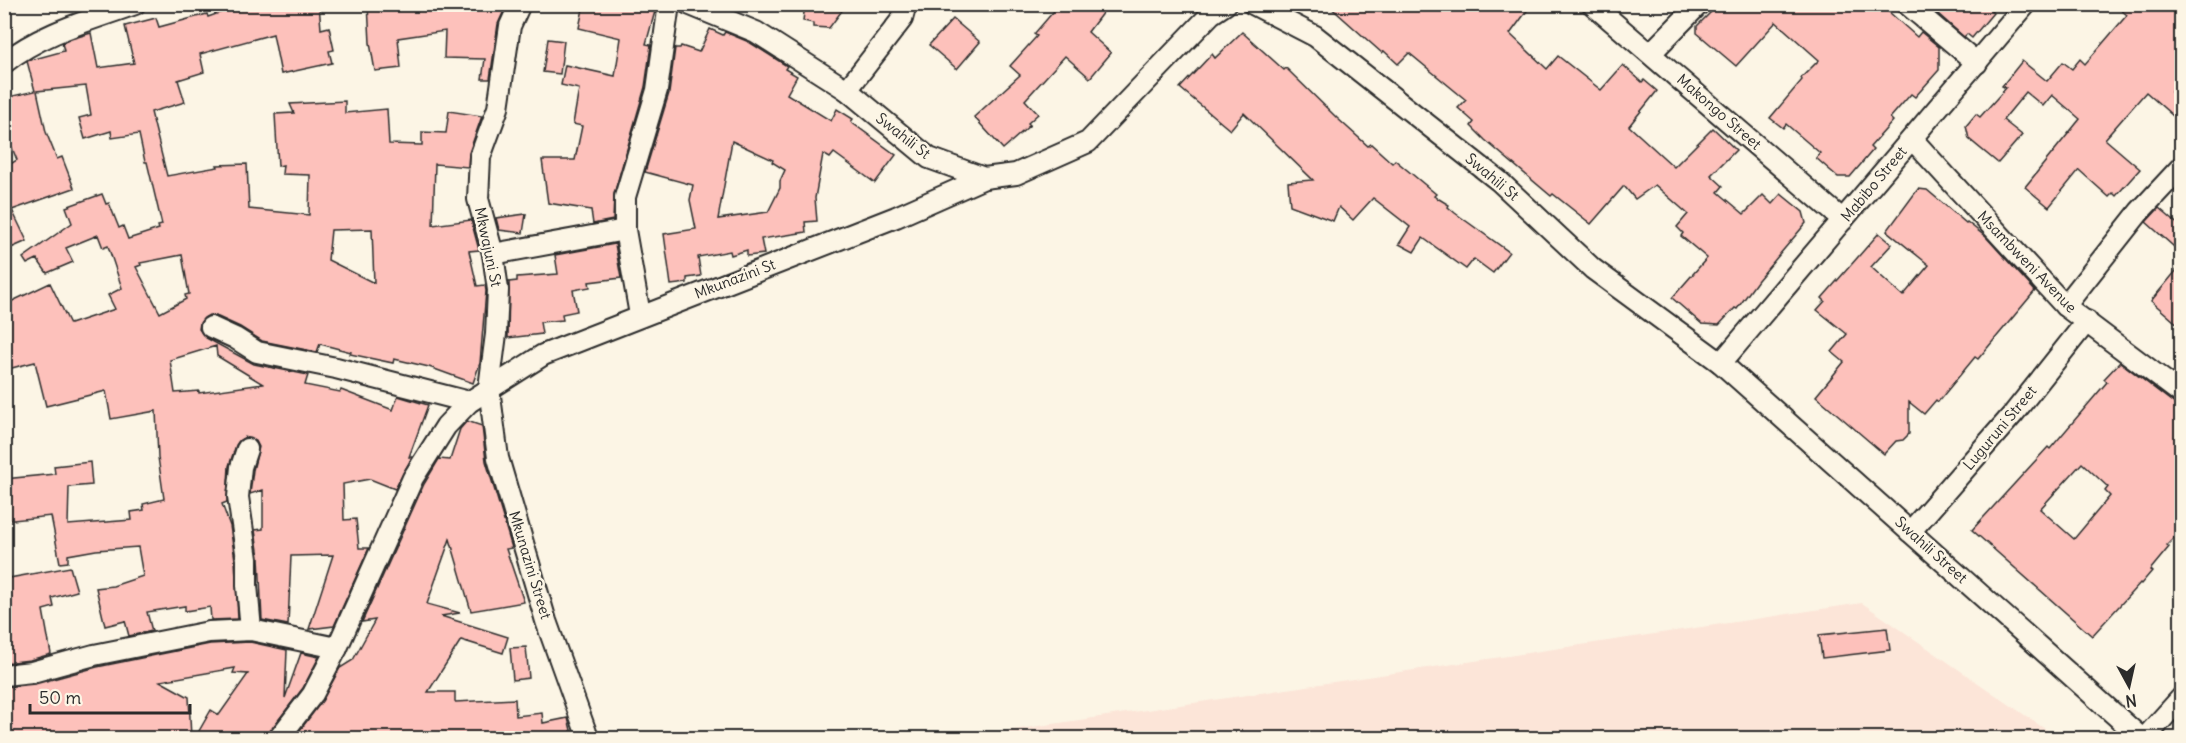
<svg xmlns="http://www.w3.org/2000/svg" width="2186" height="743" viewBox="0 0 2186 743" font-family="Delius,sans-serif">
<rect width="100%" height="100%" fill="#fcf5e5"/>
<filter id="ink" filterUnits="userSpaceOnUse"><feTurbulence type="fractalNoise" baseFrequency=".0167" numOctaves="2"/><feDisplacementMap in="SourceGraphic" scale="12" xChannelSelector="R" yChannelSelector="G"/><feConvolveMatrix kernelMatrix="1 2 1 2 8 2 1 2 1" color-interpolation-filters="sRGB"/></filter>
<g filter="url(#ink)">
<path fill="#fce5d8" d="M1862,603L2058,738H959Z"/>
<g fill="#fdc1bb" stroke="#2b2b2b" stroke-width="1.5" fill-rule="evenodd">
<path d="M244,4H319L321,29L329,27L334,50L329,51L332,63L281,74L273,34L200,54L204,72L178,80L185,102L151,112L167,176L218,167L217,165L247,164L249,209L309,215L310,175L282,174L283,165L278,166L275,114L294,113L290,104L345,101V113L387,109L389,144L422,145V132L446,133L449,111L482,116L469,153L468,167L435,164L433,225L471,220L479,250L469,251L477,286L485,285L486,291L480,363L473,383L429,367L394,359L393,363L350,354L351,352L320,344L317,352L262,341L240,327L216,316L209,315L204,318L200,323L199,329L206,338L254,364L308,375L305,385L340,392L341,390L393,410L398,396L428,405L409,457H412L395,489L370,479L343,484L344,520L356,519L359,548H369L334,626L309,629L333,555L291,556L288,625L262,620L259,557L255,530L263,529V490L250,494L253,470L259,447L256,441L245,437L240,440L236,445L229,466L227,502L222,504L230,526L235,560L238,619L211,620L210,607L185,611V606L147,612L152,631L129,636L125,621L105,626L96,588L113,586L143,576L138,547L96,550L68,555V562L60,563L51,516L4,521V479L55,474L54,466L90,462L92,485L69,487L68,525L132,520L131,512L144,510L143,504L164,499L158,457L156,411L111,419L106,391L46,406L35,362L4,370V305L50,283L70,324L115,309L108,295L122,288L108,246L103,248L98,235L66,248L73,262L47,273L37,259L27,264L23,258L72,223L66,207L102,194L106,204L109,203L119,228L123,226L128,239L159,229L158,226L162,225L147,162H145L139,134L112,138L111,131L85,139L79,118L91,115L86,86L37,91L46,132L57,159L62,157L74,188L12,210L27,241L4,251V168L17,160L8,138L10,137L4,113V98L35,91L27,61L64,51L62,43L71,39L91,33L98,68L134,63L125,26L156,18L159,27L207,14L208,17ZM372,229L374,283L328,260L331,230ZM182,255L189,294L185,295L186,299L160,313L136,267L141,265L140,263ZM216,346L217,356L263,384L199,393V391L175,393L170,360Z"/>
<path d="M368,4H507L498,24L490,79H482L485,59L444,58L445,31L398,38L401,68L375,71L370,43Z"/>
<path d="M584,4H657L646,44L651,45L645,87L614,194L613,220L593,224L591,210L548,203L542,160H575L582,126L573,124L579,89L561,85L565,65L615,76L621,38L579,28Z"/>
<path d="M805,4H847L829,28L813,27V23L803,21Z"/>
<path d="M1060,4H1109L1088,32L1111,53L1090,78L1065,56L1025,100L1038,114L1028,123L1030,125L1003,149L974,117L1020,75L1010,66L1037,36L1034,34Z"/>
<path d="M1327,4H1532L1510,34L1547,69L1558,56L1601,90L1623,65L1642,82L1644,80L1657,91L1629,126L1674,167L1713,128L1736,150L1711,175L1723,186L1718,192L1744,214L1763,195L1772,204L1781,194L1803,212L1806,223L1758,280L1737,309L1735,308L1719,325L1702,324L1672,298L1707,258L1681,236L1683,233L1677,227L1688,214L1655,185L1635,199L1624,186L1591,224L1553,194L1551,196L1485,140L1471,126L1474,122L1458,108L1466,100L1409,53L1398,64L1384,51L1382,53Z"/>
<path d="M1719,4H1880L1917,37L1921,32L1939,47V70L1915,97L1911,94L1890,118L1893,121L1870,147L1873,150L1850,177H1838L1816,158L1820,153L1786,124L1783,128L1770,118L1802,80L1801,78L1819,60L1776,22L1736,66L1697,33V26Z"/>
<path d="M1944,4H1984L1993,13L1972,38L1967,34L1964,37L1937,13Z"/>
<path d="M2114,4H2181V79L2171,92L2181,102V123L2146,92L2105,139L2140,169L2116,196L2113,193L2109,197L2079,170L2049,207L2025,187L2080,119L2052,95L2043,106L2026,92L2003,120L2022,135L1998,163L1969,139L1966,126L1976,114L1980,117L2006,88L2002,86L2022,61L2047,81L2063,62L2072,69L2080,59L2085,64L2127,15Z"/>
<path d="M953,19L980,42L957,69L929,45Z"/>
<path d="M710,29L723,35L725,32L749,42L787,66L785,69L797,76L787,94L831,121L837,109L853,119L851,122L896,155L875,183L834,153L830,158L823,154L815,198L817,221L805,222L806,232L761,239L764,254L747,256V250L731,255L730,251L698,257L701,276L687,278V283L671,285L664,234L696,229L690,200L693,185L645,172L669,93L675,48H680L681,46L699,52ZM732,141L773,160L772,162L785,170L780,181V188L768,212L718,219Z"/>
<path d="M1242,32L1284,70L1286,68L1337,118L1368,146L1371,144L1392,163L1395,160L1436,194L1434,196L1449,205L1448,207L1455,213L1509,252L1493,273L1474,259L1466,269L1423,238L1414,252L1399,244L1410,227L1373,198L1353,220L1339,207L1333,221L1290,205L1288,182L1313,180L1244,113L1230,130L1180,88L1212,54L1215,58Z"/>
<path d="M548,39L564,41L560,74L543,72Z"/>
<path d="M1918,189L1927,190L1966,223L1967,222L1986,237L2035,291L1978,359L1975,357L1938,402L1936,400L1924,414L1909,402V434L1903,440L1896,441L1884,454L1816,396L1844,362L1832,352L1847,334L1817,310L1825,301L1822,298L1879,233L1892,244L1871,267L1903,296L1929,265L1887,231Z"/>
<path d="M2159,208L2181,227V253L2146,222Z"/>
<path d="M526,214L523,233L499,230L496,218Z"/>
<path d="M615,244L621,278L589,282L590,287L573,290L577,311L562,314L563,320L540,322L542,334L508,338L509,282L517,281V277L558,274L555,255Z"/>
<path d="M2181,265V327L2151,301Z"/>
<path d="M2120,362L2175,404L2181,406V531L2167,545L2169,547L2150,570L2152,571L2141,584L2140,583L2092,636L1972,530L2048,447L2050,449L2107,382L2104,379ZM2082,463L2108,487L2105,491L2110,496L2074,539L2040,509Z"/>
<path d="M467,421L482,426L486,461L512,548L506,549L524,602L471,611L450,539L427,604L460,613L441,616L508,637L503,653L461,640L428,692H455V702L515,699L516,716L542,713L543,723L568,718L573,738H294L322,701L340,668L353,660L375,620L362,622L424,484L439,459L450,460L460,429Z"/>
<path d="M70,567L77,591L52,598L54,607L43,610L51,654L30,660L4,663V579Z"/>
<path d="M1887,628L1890,650L1822,658L1819,635Z"/>
<path d="M250,642L287,650L285,698L301,653L319,657L303,688L270,731L267,738H195L211,710L219,715L248,674L233,673L235,668L160,681L189,697L191,738H4V687L35,684L97,667L210,644Z"/>
<path d="M526,647L529,678L513,680L510,648Z"/>
</g>
<g fill="none" stroke-linecap="round" stroke-linejoin="round">
<defs>
<g id="minor">
<path d="M520,4L510,26L498,108L480,157L478,199L493,254L498,290L496,334L489,388L498,458L546,621L588,738"/>
<path d="M688,4L756,32L847,90L929,158L984,178L1016,174L1088,142L1211,14L1226,4"/>
<path d="M1253,4L1315,36L1499,181L1593,269L1721,363L2141,738"/>
<path d="M1592,4L1843,220"/>
<path d="M1907,4L1977,63"/>
<path d="M1651,53L1699,4"/>
<path d="M4,63C41,33 91,20 135,4"/>
<path d="M847,90L902,19L906,4"/>
<path d="M1912,139L2065,306L2182,394"/>
<path d="M493,254L625,230"/>
<path d="M2065,306L2140,211L2182,166"/>
<path d="M640,315L625,230V197L657,90L669,4"/>
<path d="M211,327L235,338L257,352L336,368L469,402"/>
<path d="M1721,363L2026,4"/>
<path d="M247,449L241,467L238,497L247,559V585L251,630"/>
<path d="M1910,532L2014,413L2087,321"/>
<path d="M4,675L32,672L94,655L209,632L251,630L337,648"/>
<path d="M279,738L313,694L337,648L413,478L446,426L469,402L543,355L896,217L984,178"/>
<path d="M2145,738L2182,697"/>
</g>
</defs>
<use href="#minor" stroke="#2b2b2b" stroke-width="24"/>
<use href="#minor" stroke="#fcf5e5" stroke-width="20"/>
</g>
</g>
<g text-anchor="middle" stroke-width="5" stroke-linejoin="round" paint-order="stroke">
<g font-size="15" fill="#2b2b2b" stroke="#fcf5e5">
<text transform="translate(1719 112) rotate(41)" y="5">Makongo Street</text>
<text transform="translate(903 136) rotate(38)" y="5">Swahili St</text>
<text transform="translate(1492 177) rotate(40)" y="5">Swahili St</text>
<text transform="translate(1874 184) rotate(-50)" y="5">Mabibo Street</text>
<text transform="translate(488 247) rotate(78)" y="5">Mkwajuni St</text>
<text transform="translate(2027 262) rotate(46)" y="5">Msambweni Avenue</text>
<text transform="translate(735 279) rotate(-21)" y="5">Mkunazini St</text>
<text transform="translate(2000 428) rotate(-50)" y="5">Luguruni Street</text>
<text transform="translate(1931 550) rotate(42)" y="5">Swahili Street</text>
<text transform="translate(530 565) rotate(73)" y="5">Mkunazini Street</text>
</g>
</g>
<rect width="2186" height="743" fill="none" stroke="#fcf5e5" stroke-width="24"/>
<rect x="12" y="12" width="2162" height="719" fill="none" stroke="#2b2b2b" stroke-width="2" filter="url(#ink)"/>
<g transform="translate(2129 686) rotate(172)" stroke="#fcf5e5" stroke-width="4.5" paint-order="stroke">
<path d="M0-4.5L10 22L0 15L-10 22Z" fill="#2b2b2b"/>
<text y="-9" font-size="16" font-weight="bold" text-anchor="middle" fill="#2b2b2b">N</text>
</g>
<path d="M30 704v9h160v-9" fill="none" stroke="#2b2b2b" stroke-width="3"/>
<text x="39" y="704" font-size="18" fill="#2b2b2b" stroke="#fcf5e5" stroke-width="4.5" paint-order="stroke">50 m</text>
</svg>
